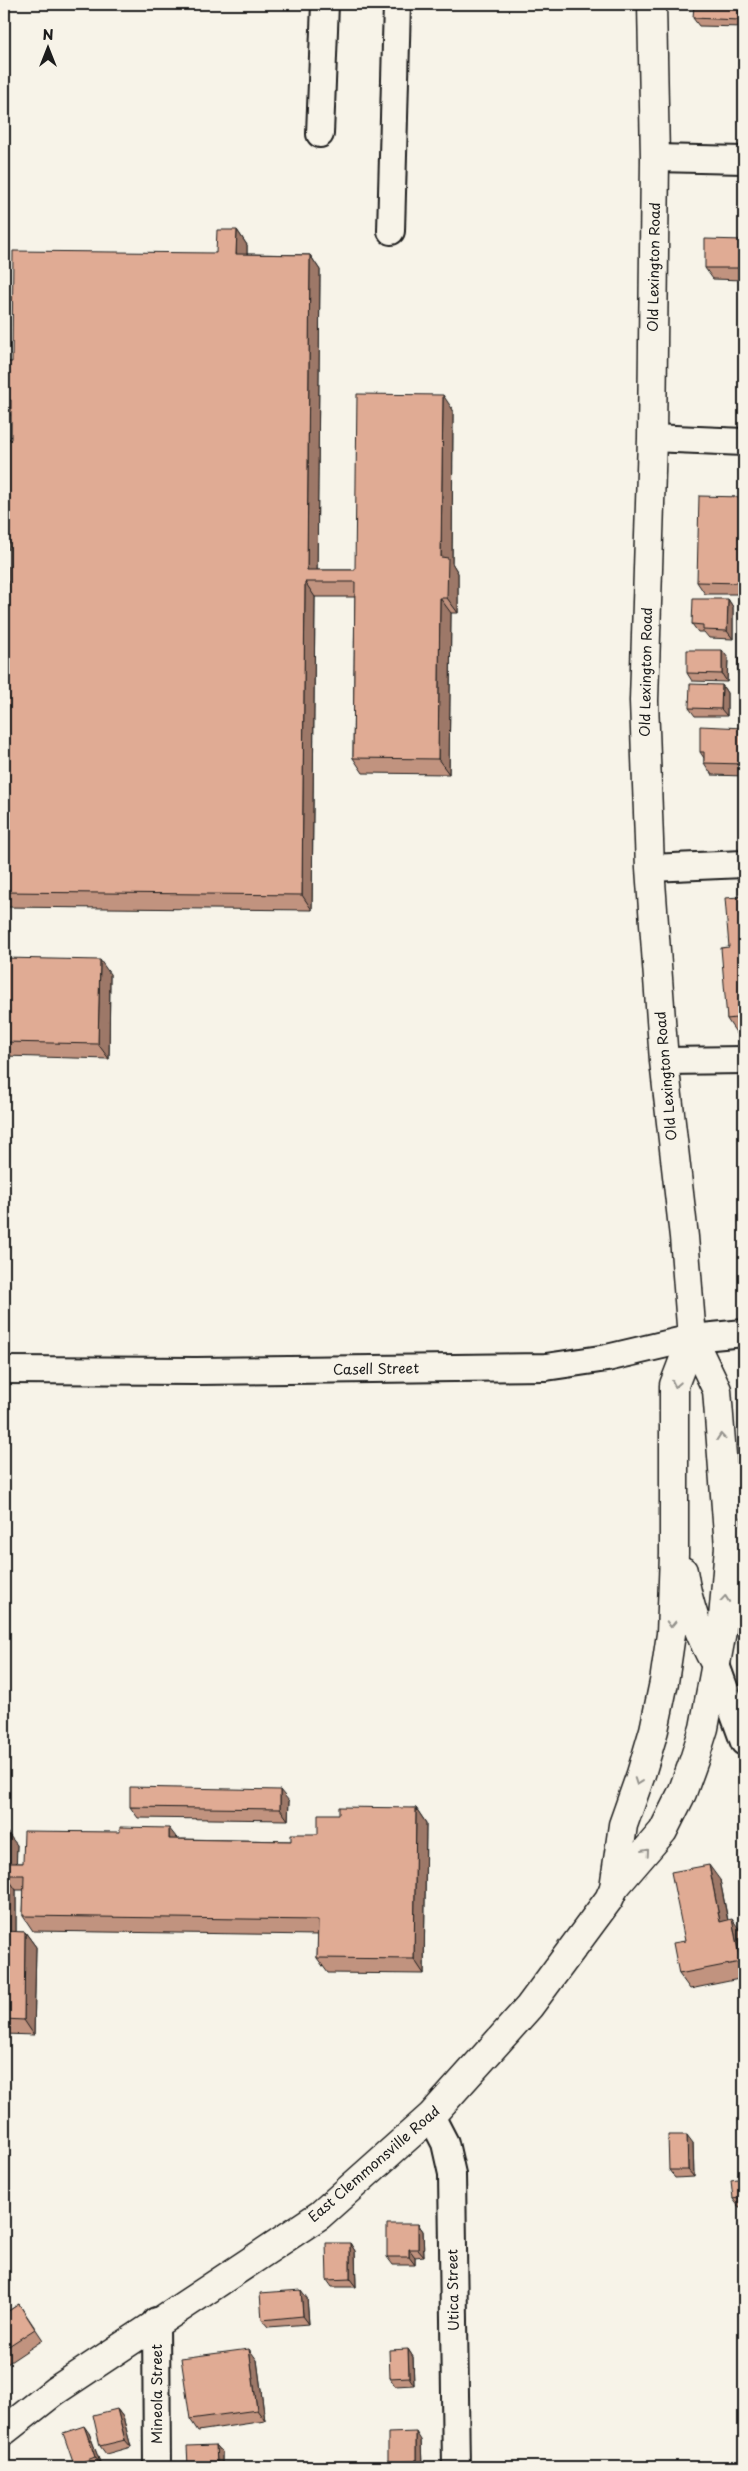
<svg xmlns="http://www.w3.org/2000/svg" width="748" height="2471" viewBox="0 0 748 2471" font-family="'Playpen Sans',sans-serif">
<rect width="100%" height="100%" fill="#f7f3e8"/>
<filter id="ink" filterUnits="userSpaceOnUse"><feTurbulence type="fractalNoise" baseFrequency=".02" numOctaves="2"/><feDisplacementMap in="SourceGraphic" scale="10" xChannelSelector="R" yChannelSelector="G"/><feConvolveMatrix kernelMatrix="1 2 1 2 8 2 1 2 1" color-interpolation-filters="sRGB"/></filter>
<g filter="url(#ink)">
<g fill="none" stroke-linecap="round" stroke-linejoin="round">
<defs>
<g id="minor">
<path d="M320,134L325,4"/>
<path d="M655,158L744,160"/>
<path d="M391,231L397,4"/>
<path d="M652,438L744,442"/>
<path d="M650,868L744,864"/>
<path d="M664,1061L744,1060"/>
<path d="M4,1370L196,1371L546,1367L607,1358L692,1338L744,1333"/>
<path d="M716,1665L744,1742"/>
<path d="M431,2116L445,2143L452,2174L456,2467"/>
<path d="M156,2321L157,2467"/>
</g>
<g id="major">
<path d="M683,1571C688,1604 699,1636 716,1665"/>
<path d="M614,1888L663,1831L682,1793L694,1760L704,1728L722,1631L729,1547L717,1390L692,1338L684,1237L664,1061L650,868L644,701L652,438L655,158L652,4"/>
<path d="M4,2431L55,2391L320,2215L431,2116L529,2007L609,1899L614,1888L623,1825L641,1774L654,1730L664,1682L671,1634L674,1554V1385L692,1338"/>
</g>
</defs>
<use href="#minor" stroke="#1c1c1c" stroke-width="30"/>
<use href="#major" stroke="#1c1c1c" stroke-width="31"/>
<use href="#minor" stroke="#f7f3e8" stroke-width="26"/>
<use href="#major" stroke="#f7f3e8" stroke-width="28"/>
</g>
<g fill="#c1937f" stroke="#1c1c1c">
<path d="M744,4V27L699,26L693,18Z"/>
<path d="M237,230L247,245V254L310,255L320,270L317,570H355L453,410L452,563L458,573V613H451L449,774L363,773L353,758L355,597H315L312,910L4,907V742H7L9,531H4V439H11V415H4V362H12L216,253Z"/>
<path d="M744,240V280L713,279L705,268Z"/>
<path d="M744,497V594H705L697,582Z"/>
<path d="M728,599L733,607V639L709,638L704,632H698L692,624Z"/>
<path d="M728,658L727,682L692,681L687,673Z"/>
<path d="M744,659V681L738,673Z"/>
<path d="M722,685L727,693V716H695L689,708Z"/>
<path d="M744,728V776L712,775L704,763V758L700,752Z"/>
<path d="M744,872V1033L737,1034L727,1019L729,947L740,897Z"/>
<path d="M4,958L110,974L109,1059L4,1056Z"/>
<path d="M289,1801L288,1820L138,1818L130,1807Z"/>
<path d="M416,1808L426,1823L424,1974L328,1973L317,1958L318,1935L33,1931L23,1916L24,1890H16V1932H25L36,1947L34,2035L4,2034V1831L17,1845L16,1863H23L177,1839L291,1841L318,1834L339,1814Z"/>
<path d="M720,1880L728,1920L743,1934L744,1942V1978L690,1989L679,1974L685,1941Z"/>
<path d="M693,2143L694,2177L675,2178L669,2170Z"/>
<path d="M744,2178V2206L739,2207L733,2199Z"/>
<path d="M418,2224L423,2231L424,2256L415,2257V2265H393L387,2257Z"/>
<path d="M350,2243L355,2251L356,2287H332L327,2280Z"/>
<path d="M307,2298L309,2324L268,2327L262,2320Z"/>
<path d="M19,2304L43,2340L4,2366V2314Z"/>
<path d="M408,2349L413,2357L414,2385L395,2386L390,2378Z"/>
<path d="M257,2360L265,2421L198,2431L190,2419Z"/>
<path d="M117,2409L123,2417L131,2447L106,2454L100,2446Z"/>
<path d="M89,2433L101,2465L94,2467H76L74,2465Z"/>
<path d="M421,2440L422,2467H392L388,2462Z"/>
<path d="M216,2445L222,2452V2467H188V2466Z"/>
</g>
<g fill="#9d7868" stroke="#1c1c1c">
<path d="M739,4H744V27L739,20Z"/>
<path d="M237,230L247,245V269L236,254Z"/>
<path d="M310,255L320,270L317,582L307,570Z"/>
<path d="M443,395L453,410L452,563L458,573V613L447,598L441,557Z"/>
<path d="M305,582L315,597L312,910L302,895Z"/>
<path d="M440,598L451,613L449,774L438,759Z"/>
<path d="M728,599L733,607V639L727,631Z"/>
<path d="M722,650L728,658L727,682L722,674Z"/>
<path d="M722,685L727,693V716L721,709Z"/>
<path d="M100,960L110,974L109,1059L98,1044Z"/>
<path d="M280,1790L289,1801L288,1820L280,1809Z"/>
<path d="M416,1808L426,1823L424,1974L414,1959Z"/>
<path d="M169,1828L180,1842L169,1839Z"/>
<path d="M6,1831L17,1845L16,1875L6,1863Z"/>
<path d="M709,1865L720,1880L731,1937L720,1922Z"/>
<path d="M6,1875L16,1890V1946L5,1931Z"/>
<path d="M732,1919L743,1934L744,1942V1967L740,1962Z"/>
<path d="M25,1932L36,1947L34,2035L24,2020Z"/>
<path d="M687,2135L693,2143L694,2177L688,2170Z"/>
<path d="M418,2224L423,2231L424,2256L418,2249Z"/>
<path d="M350,2243L355,2251L356,2287L350,2279Z"/>
<path d="M409,2249L415,2257V2265L409,2257Z"/>
<path d="M301,2290L307,2298L309,2324L303,2316Z"/>
<path d="M249,2349L257,2360L265,2421L257,2410Z"/>
<path d="M408,2349L413,2357L414,2385L409,2377Z"/>
<path d="M117,2409L123,2417L131,2447L125,2440Z"/>
<path d="M84,2426L89,2433L101,2465L95,2457Z"/>
<path d="M416,2432L421,2440L422,2467H421L416,2461Z"/>
<path d="M216,2445L222,2452V2467H219L217,2465Z"/>
</g>
<g fill="#e0ab94" stroke="#1c1c1c">
<path d="M694,4H739V20L693,18Z"/>
<path d="M217,230H237L236,254L310,255L307,570H355L357,394L443,395L441,557L448,558L447,598H440L438,759L353,758L355,582H305L302,895L4,892V742H7L9,516H4V439H11V400H4V362H12L13,251L216,253Z"/>
<path d="M705,239L744,240V268H705Z"/>
<path d="M699,496L744,497L743,583L697,582Z"/>
<path d="M693,599H728L727,631L703,630V625L692,624Z"/>
<path d="M687,650H722V674L687,673Z"/>
<rect x="738" y="659" width="6" height="14"/>
<path d="M690,684L722,685L721,709L689,708Z"/>
<path d="M700,726L744,728V764L704,763V752H700Z"/>
<path d="M738,872H744V1017L727,1019L721,948L729,947L725,898L740,897Z"/>
<path d="M4,958L100,960L98,1044L4,1042Z"/>
<path d="M742,1394H744V1426H743Z"/>
<path d="M130,1787L280,1790V1809L130,1807Z"/>
<path d="M339,1807L416,1808L414,1959L317,1958L318,1920L23,1916L24,1875H6L5,1931L25,1932L24,2020L4,2019V1831H6V1863H23L24,1831L120,1832V1827L169,1828V1839L291,1841V1834H318V1814H339Z"/>
<path d="M709,1865L720,1922L732,1919L740,1962L679,1974L673,1943L685,1941L671,1872Z"/>
<path d="M668,2135H687L688,2170H669Z"/>
<path d="M744,2178V2197L733,2199L731,2180Z"/>
<path d="M387,2224H418V2249H409V2257H387Z"/>
<path d="M326,2243H350V2279L327,2280Z"/>
<path d="M301,2290L303,2316L262,2320L260,2293Z"/>
<path d="M19,2304L35,2329L4,2349V2314Z"/>
<path d="M249,2349L257,2410L190,2419L181,2358Z"/>
<path d="M408,2349L409,2377L390,2378L389,2350Z"/>
<path d="M117,2409L125,2440L100,2446L93,2415Z"/>
<path d="M84,2426L95,2457L74,2465L63,2433Z"/>
<path d="M416,2432V2461L388,2462V2433Z"/>
<path d="M216,2445L217,2465L188,2466L187,2446Z"/>
</g>
<defs><path id="oneway-chevron" d="M-2-3.5L2.5 0L-2 3.5" fill="none" stroke-width="1.6" stroke-linecap="round" stroke-linejoin="round" transform="scale(1.25)"/></defs>
<g stroke="#94928c">
<use href="#oneway-chevron" transform="translate(676 1384) rotate(101)"/>
<use href="#oneway-chevron" transform="translate(721 1437) rotate(-95)"/>
<use href="#oneway-chevron" transform="translate(725 1599) rotate(-85)"/>
<use href="#oneway-chevron" transform="translate(671 1624) rotate(92)"/>
<use href="#oneway-chevron" transform="translate(638 1782) rotate(110)"/>
<use href="#oneway-chevron" transform="translate(646 1852) rotate(-49)"/>
</g>
</g>
<g text-anchor="middle" stroke-width="4" stroke-linejoin="round" paint-order="stroke">
<g font-size="14" fill="#1c1c1c" stroke="#f7f3e8">
<text transform="translate(654 267) rotate(-89)" y="5">Old Lexington Road</text>
<text transform="translate(646 672) rotate(-89)" y="5">Old Lexington Road</text>
<text transform="translate(666 1076) rotate(-95)" y="5">Old Lexington Road</text>
<text transform="translate(376 1369) rotate(-1)" y="5">Casell Street</text>
<text transform="translate(374 2164) rotate(-41)" y="5">East Clemmonsville Road</text>
<text transform="translate(453 2290) rotate(-91)" y="5">Utica Street</text>
<text transform="translate(157 2394) rotate(-90)" y="5">Mineola Street</text>
</g>
</g>
<rect width="748" height="2471" fill="none" stroke="#f7f3e8" stroke-width="20"/>
<rect x="10" y="10" width="728" height="2451" fill="none" stroke="#1c1c1c" stroke-width="2" filter="url(#ink)"/>
<g transform="translate(48 48)" stroke="#f7f3e8" stroke-width="4" paint-order="stroke">
<path d="M0-4L9 19L0 12L-9 19Z" fill="#1c1c1c"/>
<text y="-8" font-size="14" font-weight="bold" text-anchor="middle" fill="#1c1c1c">N</text>
</g>
</svg>
